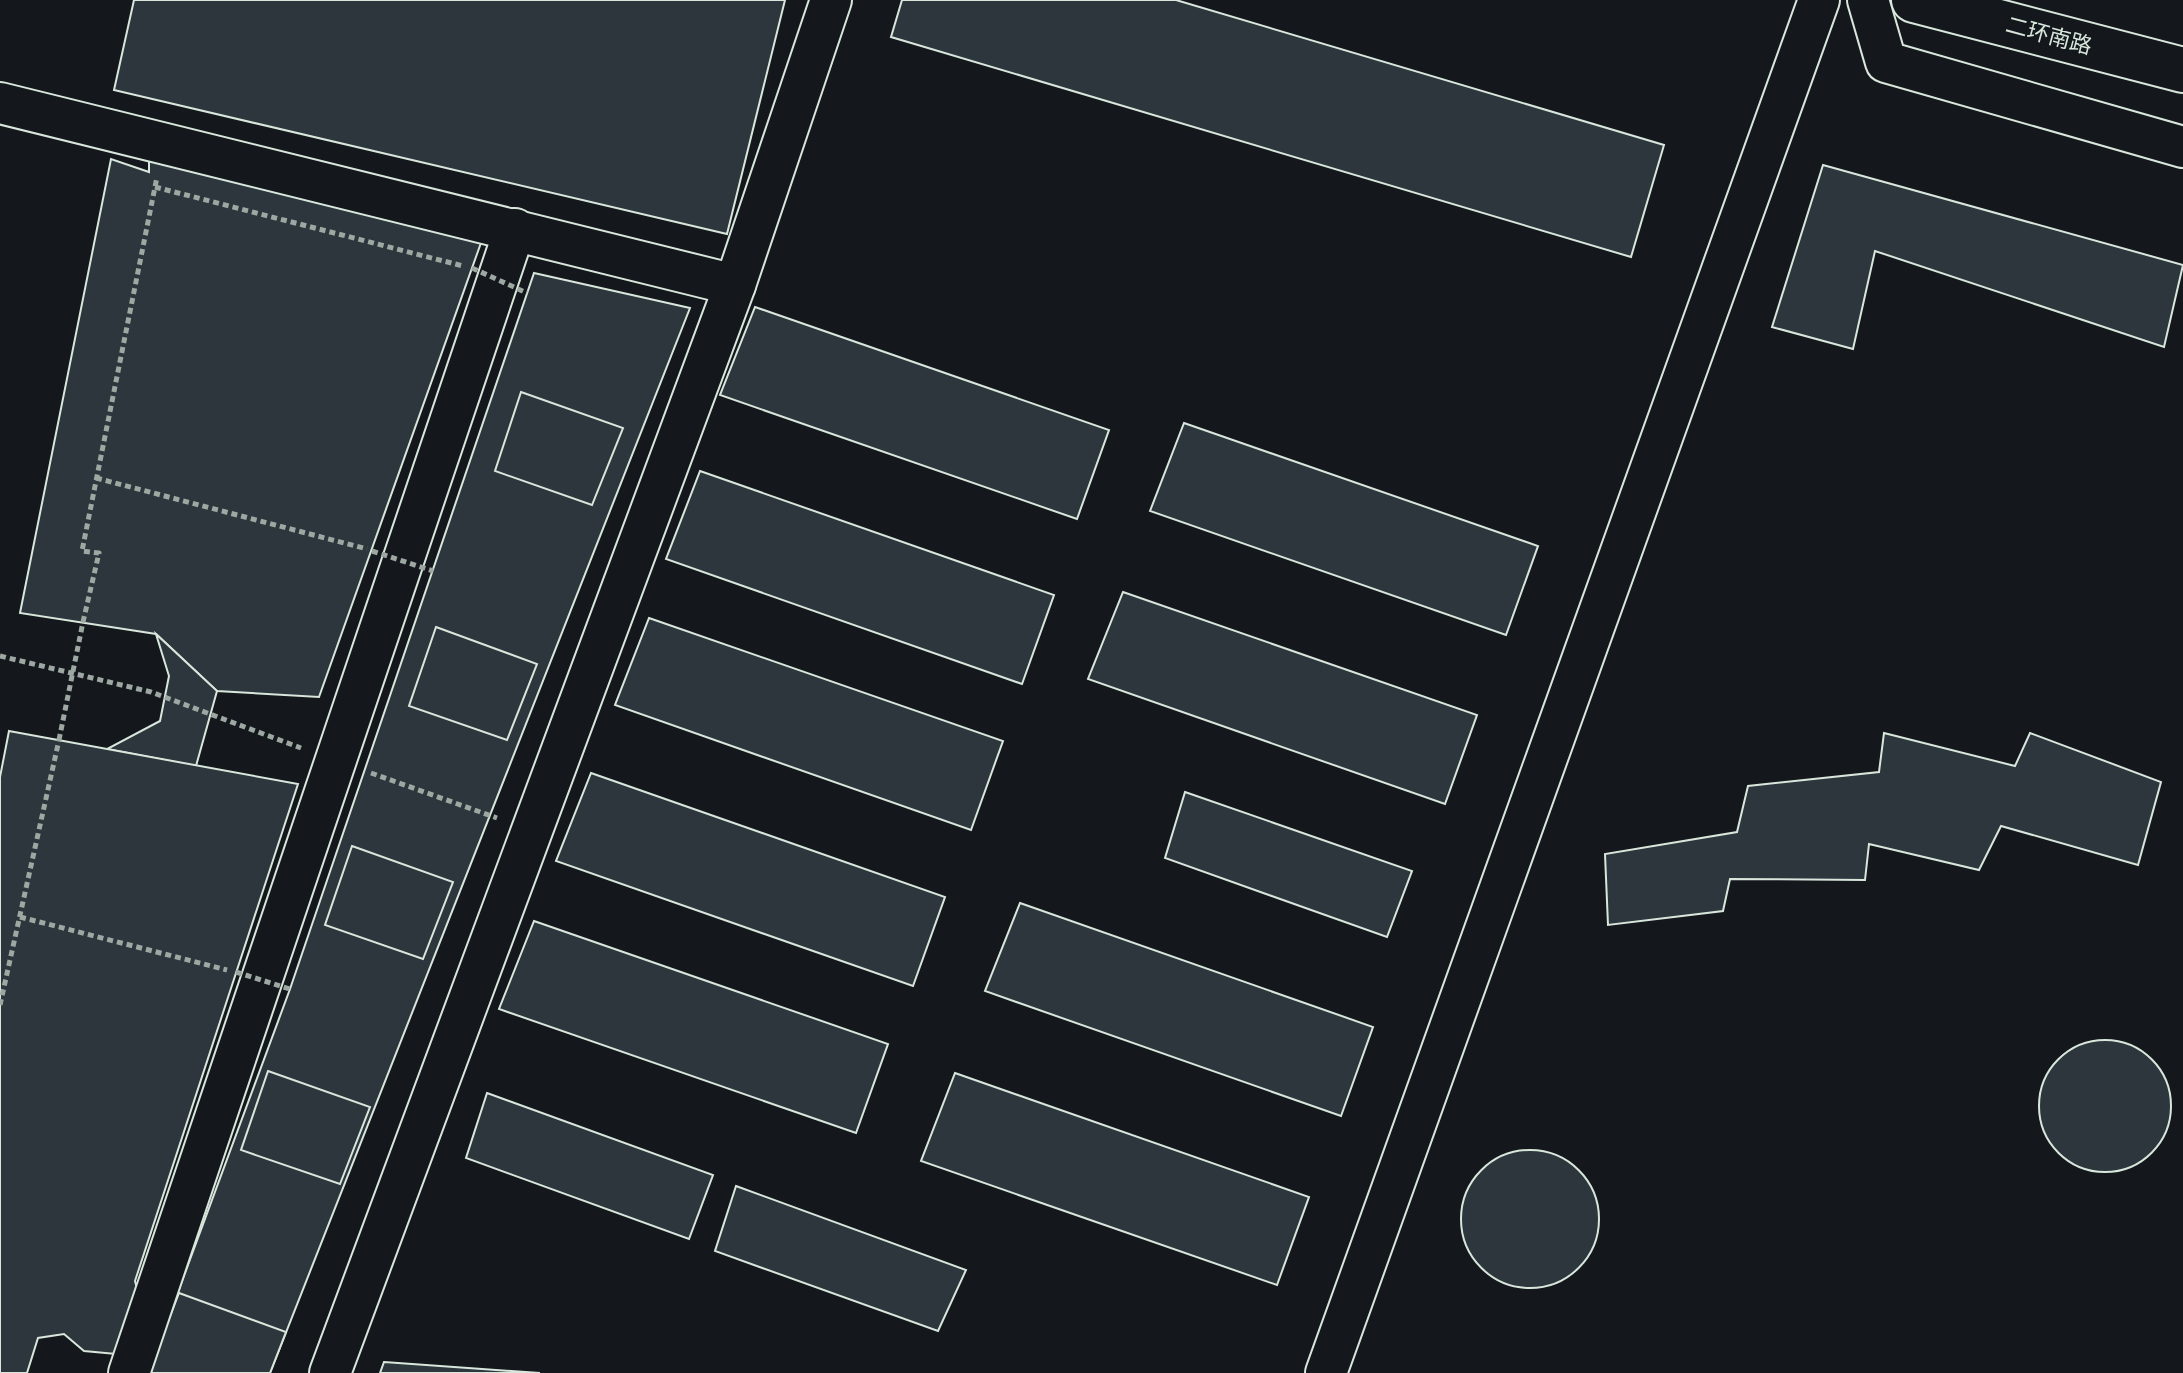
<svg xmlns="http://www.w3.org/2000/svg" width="2183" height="1373" viewBox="0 0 2183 1373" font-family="Barlow,'Noto Sans SC',sans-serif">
<rect width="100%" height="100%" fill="#14181c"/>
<g fill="#2c363c" stroke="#d8e6dc" stroke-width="2">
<path d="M134,0H785L727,234L114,90Z"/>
<path d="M902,0H1176L1664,145L1631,257L891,37Z"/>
<path d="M149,151L482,240L319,697L217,691L156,634L20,613L111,159L149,172Z"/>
<path d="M1823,165L2183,265L2164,347L1875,251L1853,349L1772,327Z"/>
<path d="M534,273L690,308L270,1373H148L290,989Z"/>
<path d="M755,307L1109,430L1077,519L720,395Z"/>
<path d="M521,392L623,428L592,505L495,471Z"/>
<path d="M1184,423L1538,546L1506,635L1150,511Z"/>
<path d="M700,471L1054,595L1022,684L666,559Z"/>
<path d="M1123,592L1477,715L1445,804L1088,679Z"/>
<path d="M649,618L1003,741L971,830L615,705Z"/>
<path d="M436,627L537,664L507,740L409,706Z"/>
<path d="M156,634L217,691L196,766L107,749L160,721L169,676Z"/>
<path d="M9,731L298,784L135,1281L141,1303L116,1354L84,1351L64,1334L38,1338L27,1373H0V777Z"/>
<path d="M1884,733L2015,766L2030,733L2161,782L2138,865L2001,826L1979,870L1869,844L1865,880L1730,879L1723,911L1608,925L1605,854L1737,832L1748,786L1879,772Z"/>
<path d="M591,773L945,897L913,986L556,861Z"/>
<path d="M1185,792L1412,871L1387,937L1165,858Z"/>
<path d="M352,846L453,882L423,959L325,925Z"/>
<path d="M1020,903L1373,1027L1341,1116L985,991Z"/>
<path d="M534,921L888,1044L856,1133L499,1009Z"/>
<circle cx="2105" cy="1106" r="66"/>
<path d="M268,1071L370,1107L340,1184L241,1150Z"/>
<path d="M955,1073L1309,1197L1277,1285L921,1161Z"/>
<path d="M487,1093L713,1175L689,1239L466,1158Z"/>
<circle cx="1530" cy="1219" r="69"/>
<path d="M736,1186L966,1270L938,1331L715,1251Z"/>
<path d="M179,1293L286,1332L270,1373H148Z"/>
<path d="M384,1362L540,1373H380Z"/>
</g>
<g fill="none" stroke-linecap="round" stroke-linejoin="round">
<defs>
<g id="minor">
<path d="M1868,0L1886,62L2183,147"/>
<path d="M0,103L735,285"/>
<path d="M129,1373L515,229"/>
<path d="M330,1373L735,285L831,0"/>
<path d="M1326,1373L1819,0"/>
</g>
<path id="highway" d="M1914,0L2183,70"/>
</defs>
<use href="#minor" stroke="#d8e6dc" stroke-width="44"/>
<use href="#highway" stroke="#d8e6dc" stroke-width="48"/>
<g stroke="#9da8a2" stroke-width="5" stroke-dasharray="6 4" stroke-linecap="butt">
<path d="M155,187L463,266"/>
<path d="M96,478L367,549"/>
<path d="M83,622L99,553L82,551L157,177"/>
<path d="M0,656L151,692L301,748"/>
<path d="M371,773L497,818"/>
<path d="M20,917L227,970"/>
<path d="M0,1005L59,740"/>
</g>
<use href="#minor" stroke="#14181c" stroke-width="40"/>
<use href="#highway" stroke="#14181c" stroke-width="44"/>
<g stroke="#9da8a2" stroke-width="5" stroke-dasharray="6 4" stroke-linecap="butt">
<path d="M472,268L527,293"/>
<path d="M372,551L433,571"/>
<path d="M59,740L83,622"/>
<path d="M236,972L290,989"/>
</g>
</g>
<g text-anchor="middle" stroke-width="6" stroke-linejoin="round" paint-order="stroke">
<g font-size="22" fill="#d8e6dc" stroke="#14181c">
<text transform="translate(2049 35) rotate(15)" y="8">二环南路</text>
</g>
</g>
</svg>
